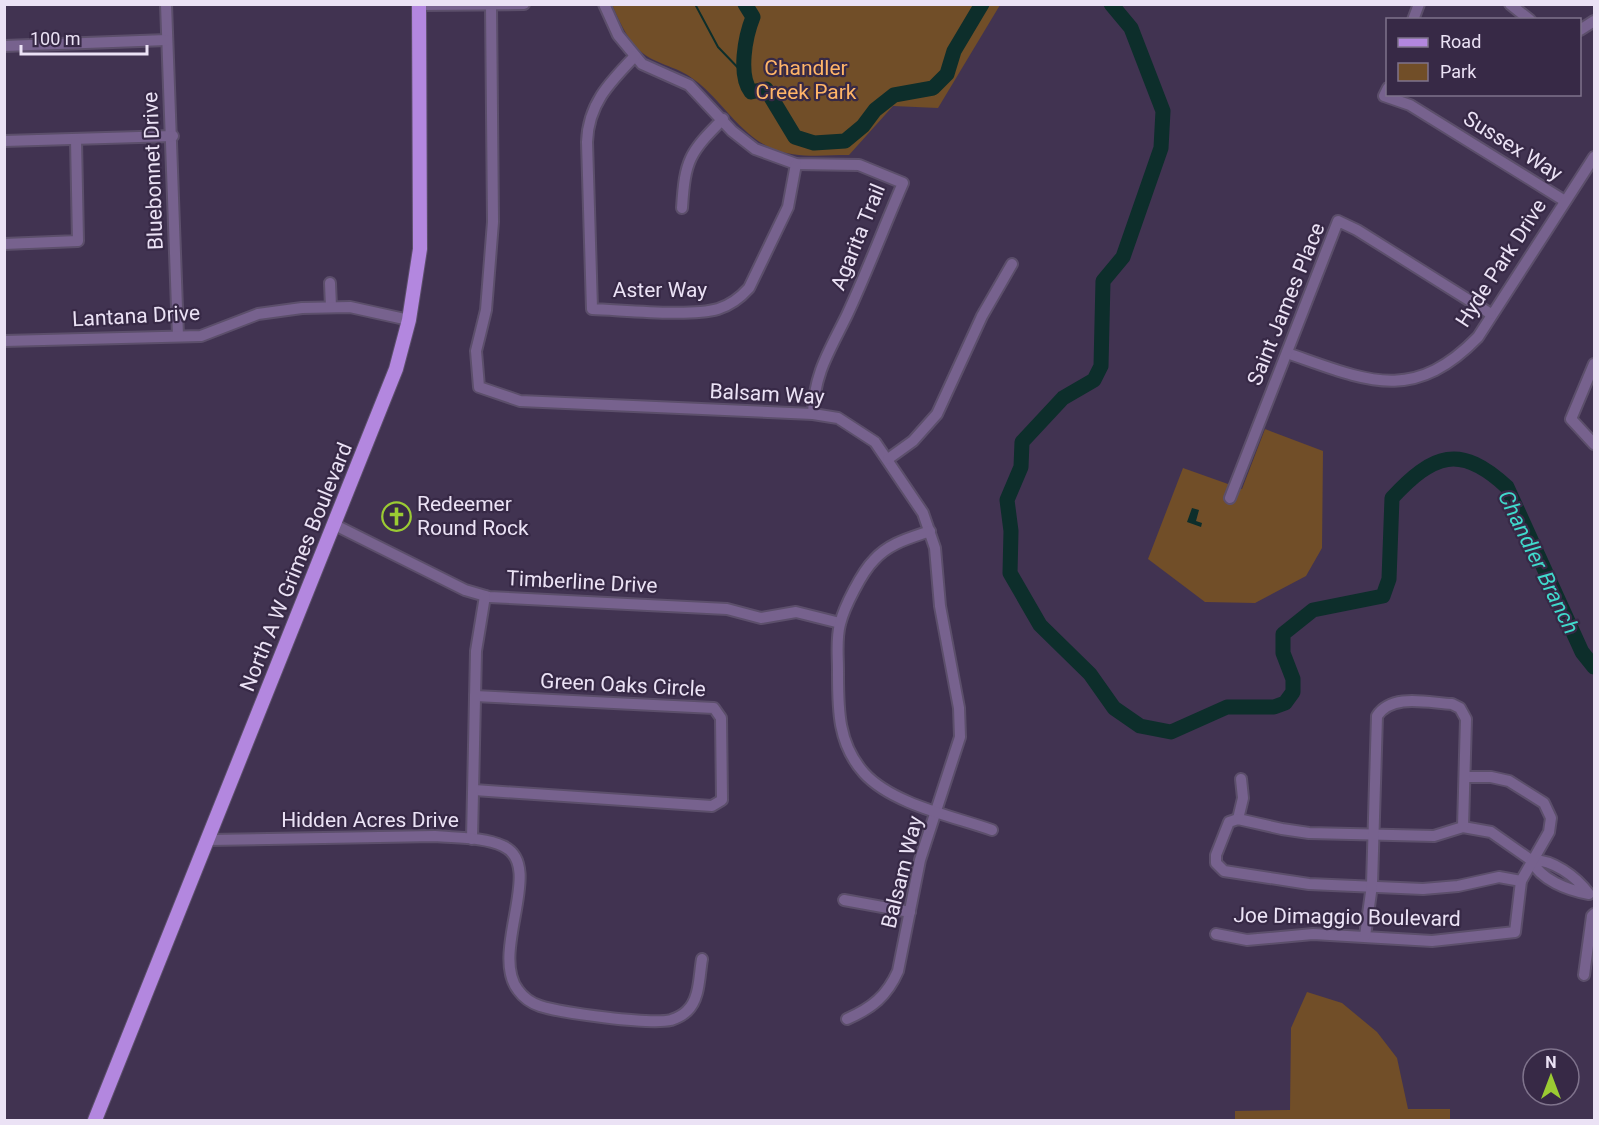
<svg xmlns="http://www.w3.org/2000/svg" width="1599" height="1125" viewBox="0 0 1599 1125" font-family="Roboto,sans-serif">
<rect width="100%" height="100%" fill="#413351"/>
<g fill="#714e28">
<path d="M1000,5L938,108L893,106L849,155C823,155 796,159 771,148C737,133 720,96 689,76C672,65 651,63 637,48C625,35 619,20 612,5Z"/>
<path d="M1265,429L1323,451L1322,548L1306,576L1255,603L1205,602L1148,559L1183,468L1242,489Z"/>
<path d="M1307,992L1342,1003L1377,1032L1397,1058L1408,1109H1450V1120H1235V1111L1290,1110L1291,1028Z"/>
</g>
<path fill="#0d2e2b" d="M1192,508L1199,510L1196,521L1202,523L1201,527L1187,522Z"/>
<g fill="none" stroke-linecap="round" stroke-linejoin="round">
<path stroke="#0d2e2b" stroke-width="2" d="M695,4L718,47L745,75"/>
<g stroke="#0d2e2b" stroke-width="15">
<path d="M745,4L753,17C745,37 738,75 751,92L766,89L795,137L814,143L845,141L863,126L875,110L894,95L933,88L947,74L954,51L982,4"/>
<path d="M1111,4L1131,28L1163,111L1161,148L1123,257L1103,281L1101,366L1094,380L1063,398L1022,442L1021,467L1007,500L1011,531L1010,573L1040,625L1090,674L1114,708L1140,726L1171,732L1227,707H1274L1285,703L1293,692V679L1283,653V634L1313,610L1383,596L1389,579L1392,498C1433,454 1460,443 1507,487L1582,652L1594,667"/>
</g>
<defs>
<g id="minor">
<path d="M166,4L178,336"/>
<path d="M604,4L618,35L642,64L689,85L732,131L755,149L796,164L859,165L903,183C884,227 867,272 847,315C830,350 814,373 813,414"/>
<path d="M1510,4L1530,20"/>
<path d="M419,5L524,4"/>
<path d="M491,5L493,222L486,310L476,351L479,387L520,401L813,414L838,418L875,442L923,513L935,548L940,606L959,708L960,737L920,860L898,971C887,996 872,1008 847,1019"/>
<path d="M1413,20L1419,4"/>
<path d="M1580,30L1594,21"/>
<path d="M4,46L167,40"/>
<path d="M635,56C610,82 588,104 587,142L592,309C623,310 690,317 718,309C731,305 740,298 749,288L788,207L796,164"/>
<path d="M1388,88L1384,96L1410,105L1565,201"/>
<path d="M4,141L173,136"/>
<path d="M682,208C685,160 689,153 723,119"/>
<path d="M4,244L78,241L76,140"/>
<path d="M330,283L331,307"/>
<path d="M4,341L201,336L258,314L302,308L350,307L409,320"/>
<path d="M1287,353C1365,380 1412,405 1478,337L1594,157"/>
<path d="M1594,364L1571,419L1594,444"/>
<path d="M888,459L913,441L937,414L982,316L1012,264"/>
<path d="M1230,498L1338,221L1357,230L1491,314"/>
<path d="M335,525L465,590L489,597L727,609L761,618L796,612L840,623"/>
<path d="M930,531C910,538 889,543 874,560C862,572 844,607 840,624C836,639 838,655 838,670C838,707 837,743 864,773C892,804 952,816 992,830"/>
<path d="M474,790L712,806L722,800L721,718L714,708L475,696"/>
<path d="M1238,819L1243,798L1241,779"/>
<path d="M472,839L476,651L485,596"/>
<path d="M209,840L435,836C456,838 484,837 503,846C546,865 489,952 518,990C523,997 531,1003 540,1006C562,1013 650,1025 671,1020C677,1018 683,1015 687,1011C700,999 699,976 702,959"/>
<path d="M1531,860C1552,859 1576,876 1589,894C1567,890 1541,880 1531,860Z"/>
<path d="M1521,881L1499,877L1458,886L1423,889L1309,884L1224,871L1216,863V855L1229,822L1238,819L1282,829L1309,833L1434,836L1463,827L1491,832L1531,860"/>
<path d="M844,900L910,912"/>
<path d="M1216,934L1247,940L1313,934L1432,941L1515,932L1521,881L1549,832L1551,818L1544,803L1509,781L1491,777H1465"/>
<path d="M1365,936L1372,885L1377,716C1392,693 1428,703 1452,704L1460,708L1466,719L1463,827"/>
<path d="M1584,975L1592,916L1594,914"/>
</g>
<path id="major" d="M95,1120L396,369L409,320L420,249L419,4"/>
</defs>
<use href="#minor" stroke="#5c4f6b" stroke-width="14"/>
<use href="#major" stroke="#5c4f6b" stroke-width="16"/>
<use href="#minor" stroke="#77628e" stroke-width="10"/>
<use href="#major" stroke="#b387df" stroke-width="14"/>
</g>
<defs>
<symbol id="church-ring" viewBox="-11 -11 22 22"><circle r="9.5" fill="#372946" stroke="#9bcb33" stroke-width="1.5"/><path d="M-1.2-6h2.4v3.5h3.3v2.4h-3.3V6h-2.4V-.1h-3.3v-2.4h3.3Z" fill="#9bcb33"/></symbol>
</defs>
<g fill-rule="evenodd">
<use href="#church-ring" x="380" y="500" width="33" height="33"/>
</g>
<g text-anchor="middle" stroke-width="4.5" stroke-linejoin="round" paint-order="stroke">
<g font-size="21" fill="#ffb568" stroke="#372946">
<text x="806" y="75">Chandler<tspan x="806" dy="24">Creek Park</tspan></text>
</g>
<g font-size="21" fill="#ebe2f5" stroke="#372946">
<text transform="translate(1513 146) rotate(32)" y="7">Sussex Way</text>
<text transform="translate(153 171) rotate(-92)" y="7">Bluebonnet Drive</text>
<text transform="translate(858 237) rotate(-68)" y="7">Agarita Trail</text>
<text transform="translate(1501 263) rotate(-57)" y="7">Hyde Park Drive</text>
<text x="660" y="297">Aster Way</text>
<text transform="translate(1286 304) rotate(-68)" y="7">Saint James Place</text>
<text transform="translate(136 316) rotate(-3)" y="7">Lantana Drive</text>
<text transform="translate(767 394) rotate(3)" y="7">Balsam Way</text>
<text transform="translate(296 567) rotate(-68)" y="7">North A W Grimes Boulevard</text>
<text transform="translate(582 582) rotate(3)" y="7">Timberline Drive</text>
<text transform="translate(623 685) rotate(3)" y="7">Green Oaks Circle</text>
<text x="370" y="827">Hidden Acres Drive</text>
<text transform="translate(902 872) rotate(-76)" y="7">Balsam Way</text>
<text transform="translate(1347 917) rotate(1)" y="7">Joe Dimaggio Boulevard</text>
</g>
<g font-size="21" fill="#ebe2f5" stroke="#372946" text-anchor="start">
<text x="417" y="511">Redeemer<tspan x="417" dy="24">Round Rock</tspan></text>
</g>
<g font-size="22" font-style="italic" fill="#40dacc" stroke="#372946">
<text transform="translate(1539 562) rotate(64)" y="8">Chandler Branch</text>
</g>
</g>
<rect width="1599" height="1125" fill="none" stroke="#ebe2f5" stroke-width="12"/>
<rect x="1386" y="18" width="195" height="78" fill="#372946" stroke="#7f738c" stroke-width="1.5"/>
<rect x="1398" y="38" width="30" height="9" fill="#b387df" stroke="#7f738c" stroke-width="1.5"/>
<text x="1440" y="48" font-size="18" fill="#ebe2f5">Road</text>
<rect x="1398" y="63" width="30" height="18" fill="#714e28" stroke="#7f738c" stroke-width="1.5"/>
<text x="1440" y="78" font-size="18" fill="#ebe2f5">Park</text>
<g transform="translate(1551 1077)"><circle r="28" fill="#372946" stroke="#7f738c" stroke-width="1.5"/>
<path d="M0-4.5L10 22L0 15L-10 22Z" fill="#9bcb33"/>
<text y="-9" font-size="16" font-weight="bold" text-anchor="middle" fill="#ebe2f5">N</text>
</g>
<path d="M21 45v9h126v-9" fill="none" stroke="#ebe2f5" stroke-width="3"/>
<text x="30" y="45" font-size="18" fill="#ebe2f5" stroke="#372946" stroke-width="4.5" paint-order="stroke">100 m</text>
</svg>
